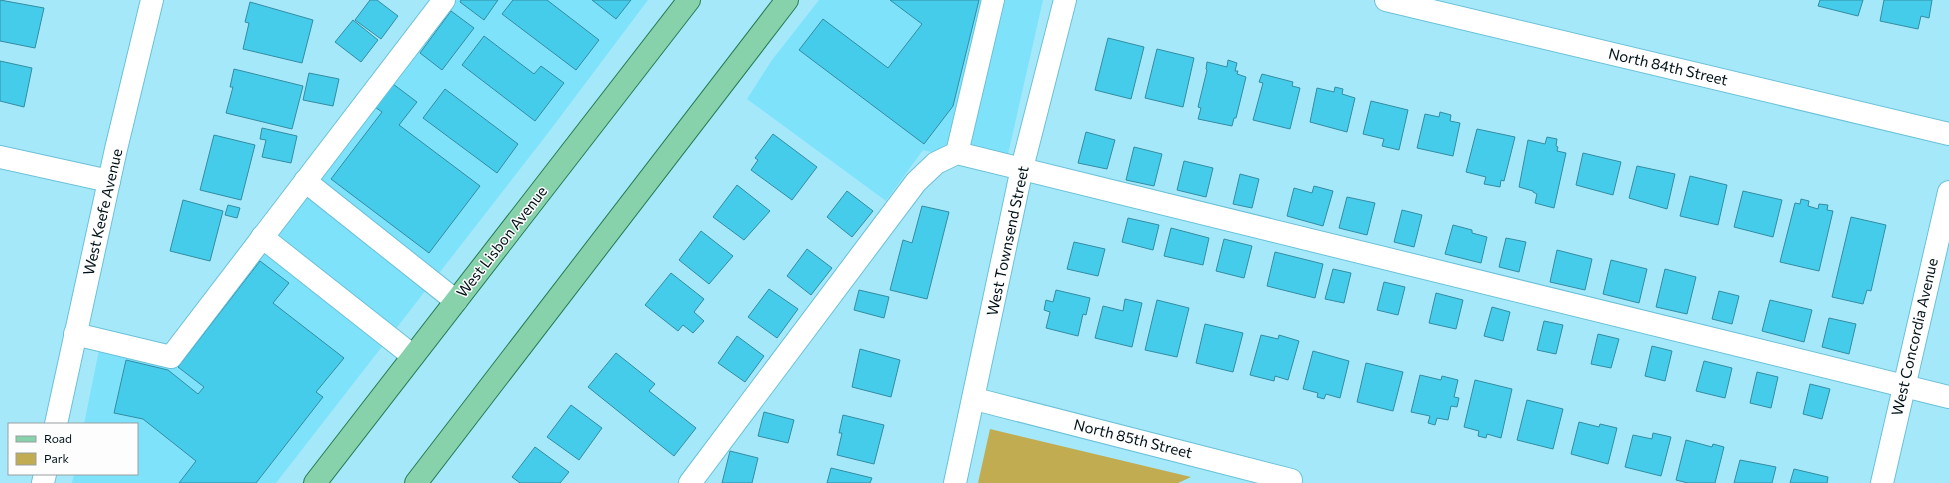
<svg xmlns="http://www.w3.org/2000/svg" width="1949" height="483" viewBox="0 0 1949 483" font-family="Commissioner,sans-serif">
<rect width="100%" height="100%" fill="#a5e8fa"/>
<g fill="#7fe2fb">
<path d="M436,0H648L548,133L276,483H72L74,474H137V424H84L102,335L174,353Z"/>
<path d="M819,0H1043L1004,172L923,150L886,201L747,99L772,60Z"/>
</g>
<path fill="#c1ac52" d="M990,429L1191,477L1178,483H978Z"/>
<g fill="#46cceb" stroke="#328da2">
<path d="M0,0L44,8L35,48L0,41Z"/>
<path d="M370,0H377L398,16L381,39L355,20Z"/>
<path d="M461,0H498L484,20L460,2Z"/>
<path d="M513,0H547L599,40L576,70L502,14Z"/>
<path d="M592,0H631L616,19Z"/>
<path d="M890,0H979L953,106L924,144L799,50L823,19L888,68L922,24Z"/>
<path d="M1820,0H1863L1858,16L1818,6Z"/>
<path d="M1884,0H1932L1929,18L1921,16L1918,29L1880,21Z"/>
<path d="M250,2L313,20L302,63L243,49L249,23L245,22Z"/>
<path d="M451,11L474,28L442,70L420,53Z"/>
<path d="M353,20L378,40L361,62L335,42Z"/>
<path d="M484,36L534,74L541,66L564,83L535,121L462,65Z"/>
<path d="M1108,38L1144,47L1131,99L1095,90Z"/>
<path d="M1157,49L1194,58L1183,107L1145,98Z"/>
<path d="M1228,60L1237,63L1235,71H1238L1237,74L1246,77L1236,118H1234L1232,126L1198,119L1201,108L1198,107L1207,70L1206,69L1207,62L1227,67Z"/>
<path d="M0,61L32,68L24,107L0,101Z"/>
<path d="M234,69L303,86L292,129L226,113L233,87H230Z"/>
<path d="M309,73L339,79L333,106L303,100Z"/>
<path d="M1262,74L1293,82L1292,86L1300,88L1290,129L1253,120L1263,83L1259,82Z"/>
<path d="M393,84L417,102L399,125L480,186L429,253L331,179L382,112L375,107Z"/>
<path d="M1335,87L1343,89L1342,94L1355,98L1347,132L1310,122L1317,88L1334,92Z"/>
<path d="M445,89L518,144L497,173L423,118Z"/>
<path d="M1371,101L1408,110L1399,150L1382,146L1384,139L1363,134Z"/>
<path d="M1440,112L1451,115L1450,121L1460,123L1453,156L1417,148L1425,114L1439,117Z"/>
<path d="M262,128L297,136L291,163L262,157L266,140L260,139Z"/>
<path d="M1477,129L1515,137L1504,181L1501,180L1500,187L1484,184L1486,177L1466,172Z"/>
<path d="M1086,132L1115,140L1107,169L1078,163Z"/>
<path d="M773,134L817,167L792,200L751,170L758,160L755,158Z"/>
<path d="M214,135L255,145L241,200L200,190Z"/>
<path d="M1547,137L1557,139L1556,146L1558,147L1557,151L1566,153L1554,208L1535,203L1537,194L1533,192V191L1519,187L1528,140L1545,144Z"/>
<path d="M1134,147L1162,154L1154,186L1126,180Z"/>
<path d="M1583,153L1621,162L1613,195L1576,185Z"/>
<path d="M1184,161L1213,168L1206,197L1177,190Z"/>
<path d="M1637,166L1675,174L1667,209L1629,198Z"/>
<path d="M1240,174L1259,179L1252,208L1233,204Z"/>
<path d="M1690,176L1727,185L1718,225L1680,216Z"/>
<path d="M737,185L770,211L744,240L713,217Z"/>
<path d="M1314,186L1333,191L1323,226L1287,216L1294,188L1312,193Z"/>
<path d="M847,191L873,211L852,237L827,217Z"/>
<path d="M1743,191L1782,200L1773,237L1734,227Z"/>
<path d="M1347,197L1375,203L1367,235L1339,228Z"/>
<path d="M1801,199L1809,201L1808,206L1818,209L1819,204L1828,205L1827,210L1833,211L1819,271L1780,262L1795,203L1800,204Z"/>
<path d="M183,200L223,211L210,261L170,251Z"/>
<path d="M228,205L240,208L237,218L225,215Z"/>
<path d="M922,206L949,212L927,299L890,290L903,240L912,243Z"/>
<path d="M1402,210L1422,215L1414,247L1394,242Z"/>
<path d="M1851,217L1886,225L1871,291L1867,290L1863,304L1832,297Z"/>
<path d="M1128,218L1159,225L1153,250L1122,242Z"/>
<path d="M1453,225L1472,230V233L1487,237L1481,263L1445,254Z"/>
<path d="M1171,228L1209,238L1203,265L1164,256Z"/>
<path d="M701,231L733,256L709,284L679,260Z"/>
<path d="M1506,238L1526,242L1519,272L1499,267Z"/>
<path d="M1224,239L1252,246L1244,278L1216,271Z"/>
<path d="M1074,242L1105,249L1098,276L1067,269Z"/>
<path d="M807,249L832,268L811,295L787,276Z"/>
<path d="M1557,250L1592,259L1585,290L1550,282Z"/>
<path d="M1275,252L1323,264L1315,298L1267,286Z"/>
<path d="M1611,260L1647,269L1639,303L1603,294Z"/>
<path d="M260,261L289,283L273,303L344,358L316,392L323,397L256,483H179L196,461L143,419L114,413L126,360L168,370L198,394L204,387L178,367Z"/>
<path d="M1333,269L1351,273L1344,303L1325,299Z"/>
<path d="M1665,269L1696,277L1687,314L1656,307Z"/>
<path d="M671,273L704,299L694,312L704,321L693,333L683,325L678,331L645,305Z"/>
<path d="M1384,282L1405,287L1398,315L1377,310Z"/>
<path d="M769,289L798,309L777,338L748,317Z"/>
<path d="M859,290L889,297L884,318L854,310Z"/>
<path d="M1056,290L1090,298L1086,315L1083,314L1078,336L1046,328L1050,312L1044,310L1046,300L1053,302Z"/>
<path d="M1719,291L1739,296L1732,324L1712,319Z"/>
<path d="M1436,293L1463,300L1456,329L1429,323Z"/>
<path d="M1125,299L1142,303L1132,347L1095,338L1103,306L1123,311Z"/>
<path d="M1157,300L1189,308L1177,357L1145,350Z"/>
<path d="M1770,300L1812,310L1804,342L1762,331Z"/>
<path d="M1492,307L1510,312L1503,341L1484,336Z"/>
<path d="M1829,318L1856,324L1849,354L1822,347Z"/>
<path d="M1544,321L1563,325L1556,354L1537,350Z"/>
<path d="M1205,324L1243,333L1233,372L1196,363Z"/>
<path d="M1598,334L1619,339L1611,368L1591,364Z"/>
<path d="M1261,335L1278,339L1279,335L1299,341L1288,380L1275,376L1274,381L1250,375Z"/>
<path d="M737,336L764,356L745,382L718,363Z"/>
<path d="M1652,346L1672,351L1665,381L1645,376Z"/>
<path d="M860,349L900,360L891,397L852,387Z"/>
<path d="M1313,351L1349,361L1340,398L1326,394L1324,399L1317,397L1318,393L1303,389Z"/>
<path d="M616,353L655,384L649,391L696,428L674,456L588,387Z"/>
<path d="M1704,361L1732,368L1725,398L1696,391Z"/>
<path d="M1366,363L1403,372L1393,411L1357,402Z"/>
<path d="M1757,372L1778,377L1771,408L1750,403Z"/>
<path d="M1420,375L1441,380L1442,376L1458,380L1454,397L1459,398L1457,407L1451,406L1448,420L1437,418L1435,425L1428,423L1430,416L1411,412Z"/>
<path d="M1475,380L1512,389L1501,438L1487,434L1486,438L1478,436L1479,431L1464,427Z"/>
<path d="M1810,384L1830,389L1822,419L1803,414Z"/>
<path d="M1527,400L1563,409L1553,449L1517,440Z"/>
<path d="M571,405L602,428L579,460L547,437Z"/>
<path d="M764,412L794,420L788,443L758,436Z"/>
<path d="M843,415L884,425L874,464L837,455L842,433H839Z"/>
<path d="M1579,422L1599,427L1600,424L1617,428L1608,464L1571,454Z"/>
<path d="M1653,433L1671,437L1661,476L1625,467L1633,435L1652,439Z"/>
<path d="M1686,440L1712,447L1713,444L1724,447L1715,483H1688L1676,480Z"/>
<path d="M535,447L569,472L560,483H520L512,477Z"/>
<path d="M730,451L758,458L752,483H722Z"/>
<path d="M1740,460L1776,467L1772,483H1734Z"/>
<path d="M831,468L872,478L870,483H827Z"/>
<path d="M1794,469L1828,477L1827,483H1790Z"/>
</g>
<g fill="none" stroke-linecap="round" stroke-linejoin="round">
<defs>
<g id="minor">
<path d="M1386,0L1949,134"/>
<path d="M957,153L993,0"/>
<path d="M0,157L109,181"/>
<path d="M305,181L456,301"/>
<path d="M262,237L413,356"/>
<path d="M75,334L171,357L444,0"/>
<path d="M975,399L1291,480"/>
<path d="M56,424L116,149L152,0"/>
<path d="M43,483L45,474"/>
<path d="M690,483L916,182L936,163L957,153L1949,397"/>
<path d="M955,483L1022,168L1065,0"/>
<path d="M1882,483L1949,192"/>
</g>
<g id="major">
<path d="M315,483L689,0"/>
<path d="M416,483L787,0"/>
</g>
</defs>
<use href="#minor" stroke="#6bc1d8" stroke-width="24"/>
<use href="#major" stroke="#247b53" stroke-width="24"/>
<use href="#minor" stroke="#fff" stroke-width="22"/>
<use href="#major" stroke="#87d1ab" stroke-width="22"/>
</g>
<g text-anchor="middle" stroke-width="3" stroke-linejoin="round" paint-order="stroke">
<g font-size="15" fill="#001218" stroke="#fdfdfd">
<text transform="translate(1668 67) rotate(13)" y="5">North 84th Street</text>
<text transform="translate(103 212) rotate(-77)" y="5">West Keefe Avenue</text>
<text transform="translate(1008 241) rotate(-78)" y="5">West Townsend Street</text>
<text transform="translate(502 242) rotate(-52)" y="5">West Lisbon Avenue</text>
<text transform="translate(1915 337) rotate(-77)" y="5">West Concordia Avenue</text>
<text transform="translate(1133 439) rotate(14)" y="5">North 85th Street</text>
</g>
</g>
<rect x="8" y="423" width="130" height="52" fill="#fdfdfd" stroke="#989fa1"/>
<rect x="16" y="436" width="20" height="6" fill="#87d1ab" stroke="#989fa1"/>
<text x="44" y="443" font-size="12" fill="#001218">Road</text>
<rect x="16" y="453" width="20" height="12" fill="#c1ac52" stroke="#989fa1"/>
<text x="44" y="463" font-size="12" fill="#001218">Park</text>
</svg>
